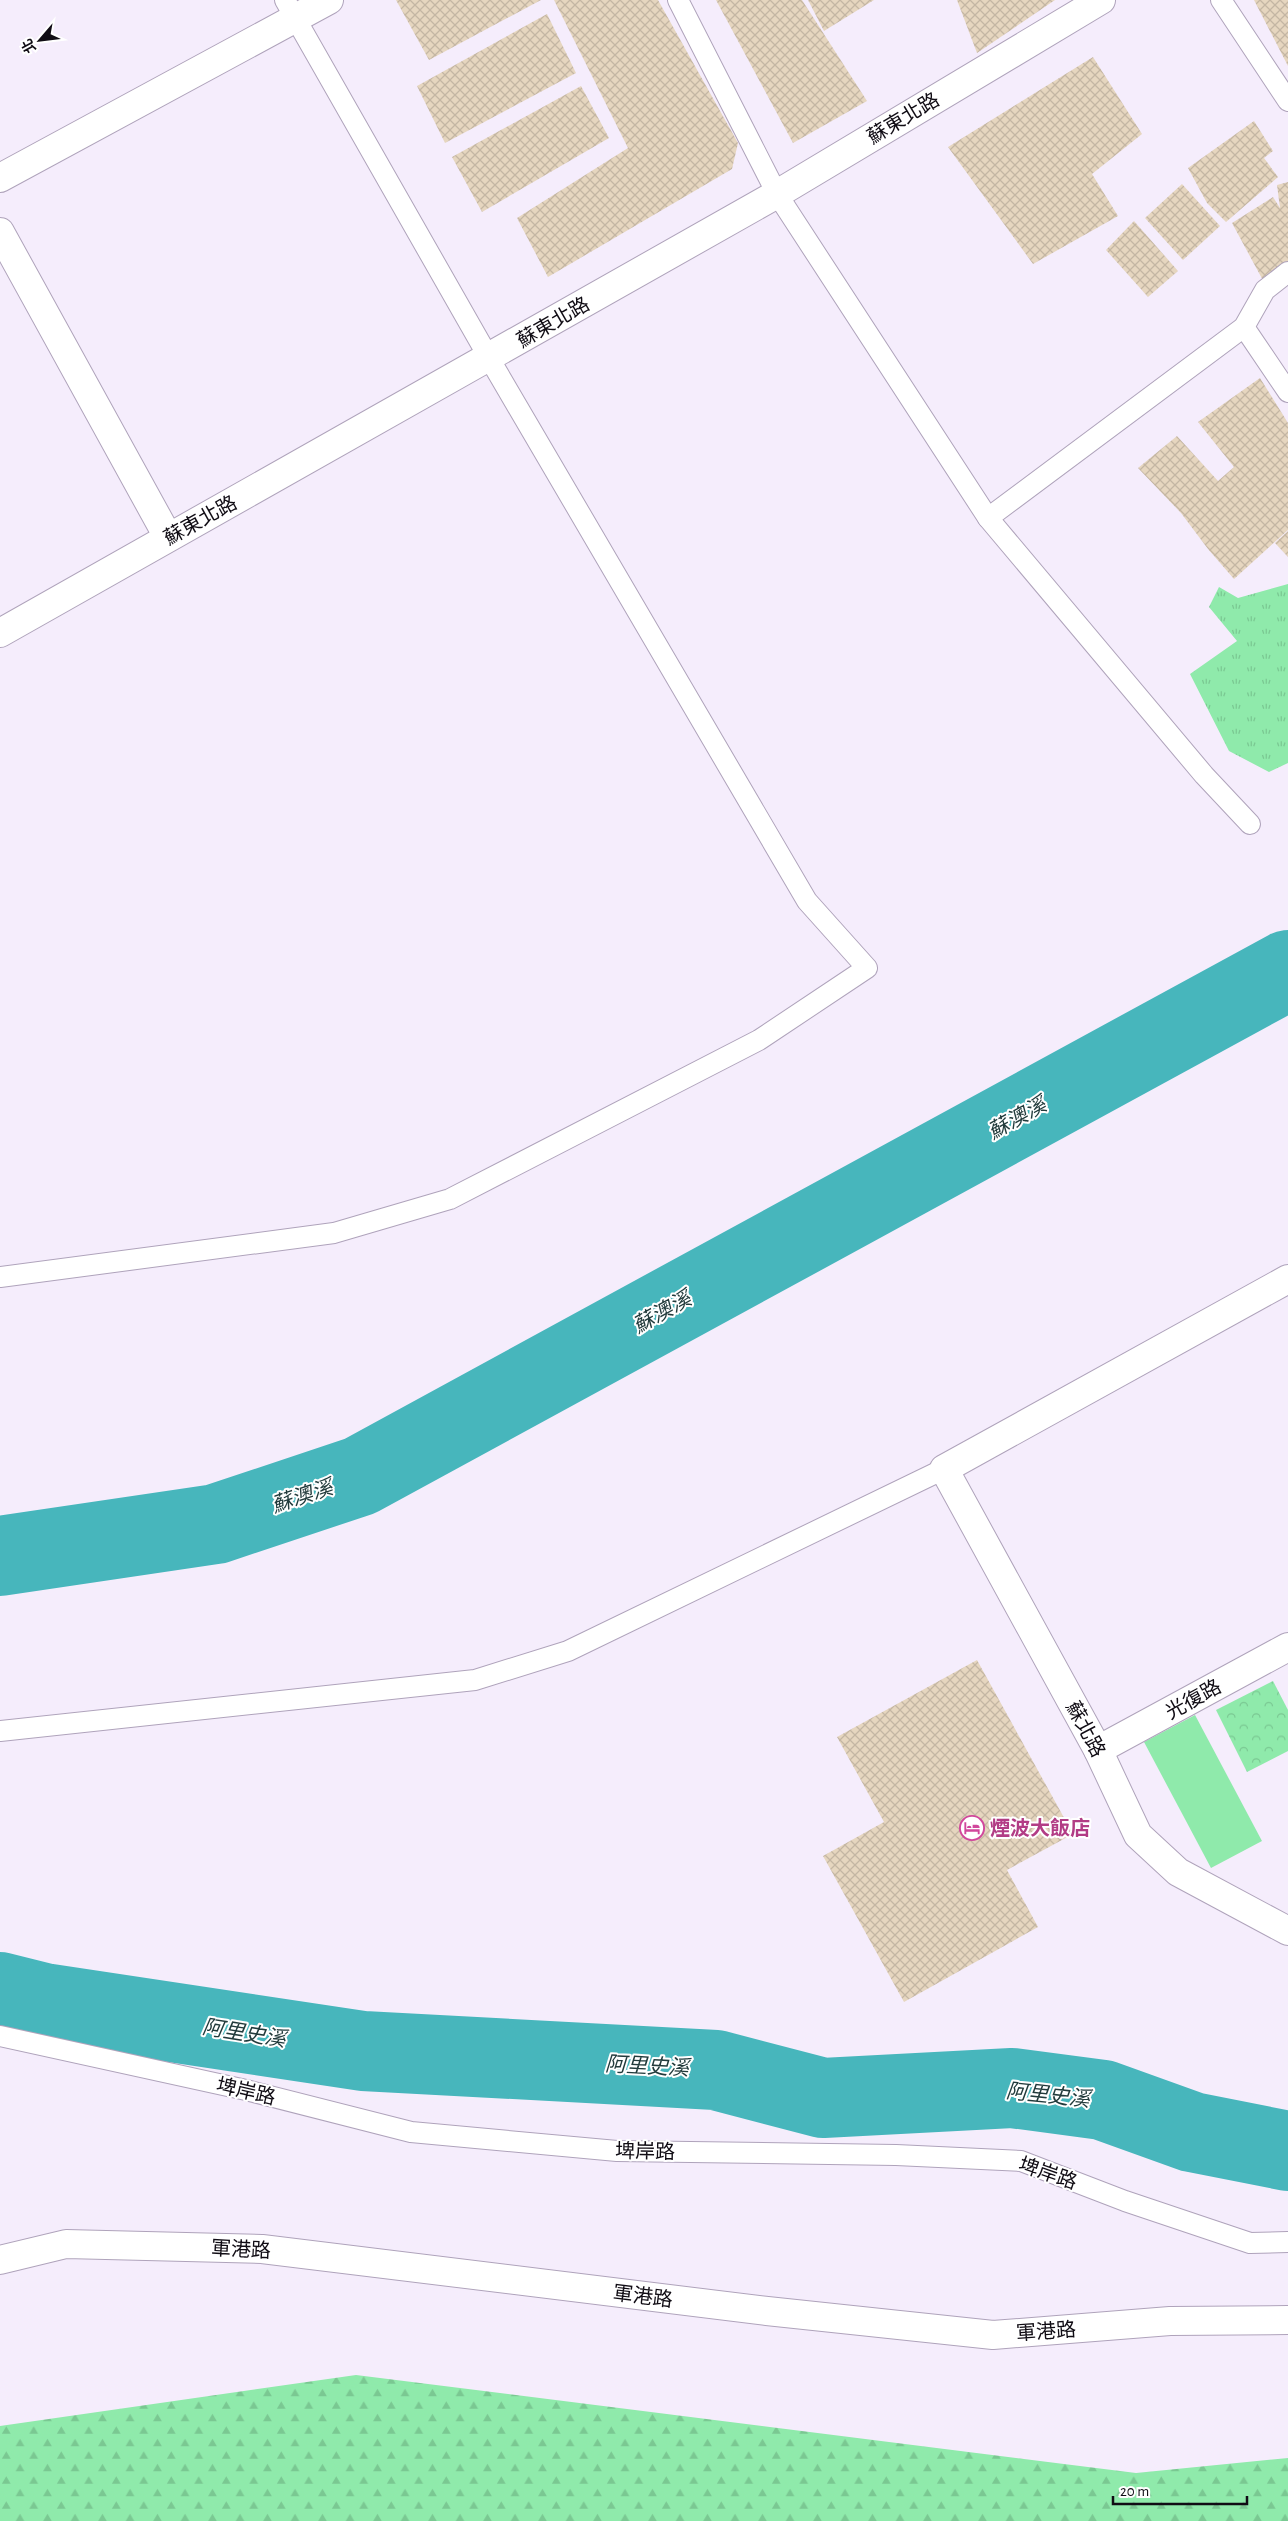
<svg xmlns="http://www.w3.org/2000/svg" width="1288" height="2521" viewBox="0 0 1288 2521" font-family="'Alegreya Sans','Noto Sans TC',sans-serif">
<defs>
<pattern id="grass-tufts" width="24" height="20" patternUnits="userSpaceOnUse" patternTransform="scale(1.25)"><rect width="24" height="20" fill="#8feaab"/><path d="M3 7l-1-3M5 7V3M7 7l1-3M15 17l-1-3M17 17v-4M19 17l1-3" fill="none" stroke="#7ac892"/></pattern>
<pattern id="forest-firs" width="22" height="20" patternUnits="userSpaceOnUse" patternTransform="scale(1.25)"><rect width="22" height="20" fill="#8feaab"/><path d="M5 1l3.5 6h-7zM16 11l3.5 6h-7z" fill="#7ac892"/></pattern>
<pattern id="park-crowns" width="20" height="18" patternUnits="userSpaceOnUse" patternTransform="scale(1.25)"><rect width="20" height="18" fill="#8feaab"/><path d="M2 6a3 3 0 1 1 6 0M12 15a3 3 0 1 1 6 0" fill="none" stroke="#7ac892"/></pattern>
<pattern id="building-cross-hatch" width="8" height="8" patternUnits="userSpaceOnUse" patternTransform="scale(1.25)"><rect width="8" height="8" fill="#e6d6bf"/><path d="M0 0l8 8M0 8l8-8" fill="none" stroke="#c4b6a3"/></pattern>
</defs>
<rect width="100%" height="100%" fill="#f5edfc"/>
<path fill="url(#grass-tufts)" d="M1288,584V763L1269,772L1229,751L1190,674L1237,641L1209,607L1219,587L1238,598Z"/>
<path fill="url(#forest-firs)" d="M356,2375L1136,2473L1288,2458V2521H0V2426Z"/>
<path fill="url(#park-crowns)" d="M1273,1681L1288,1710V1751L1247,1772L1216,1710Z"/>
<path fill="#8feaab" d="M1195,1715L1262,1841L1211,1868L1144,1742Z"/>
<g fill="none" stroke-linecap="round" stroke-linejoin="round">
<g stroke="#47b6bc" stroke-width="80">
<path d="M0,1556L216,1524L360,1476L1288,970"/>
<path d="M0,1992L44,2003L363,2051L716,2070L823,2098L1012,2088L1103,2100L1192,2132L1288,2151"/>
</g>
</g>
<g fill="url(#building-cross-hatch)">
<path d="M396,0H541L429,60Z"/>
<path d="M554,0H658L738,143L732,169L548,277L517,218L628,148Z"/>
<path d="M716,0H802L867,101L793,143Z"/>
<path d="M808,0H874L824,31Z"/>
<path d="M957,0H1055L977,53Z"/>
<path d="M1254,0H1288V66Z"/>
<path d="M547,14L576,73L445,143L417,86Z"/>
<path d="M1093,57L1142,134L1092,174L1118,216L1033,264L948,147Z"/>
<path d="M581,86L609,138L482,212L452,157Z"/>
<path d="M1254,121L1273,151L1264,158L1278,177L1226,222L1207,203L1188,168Z"/>
<path d="M1288,182V270L1266,286L1232,223L1273,197L1280,208L1277,185Z"/>
<path d="M1182,184L1220,226L1183,260L1145,218Z"/>
<path d="M1134,221L1178,271L1148,297L1106,250Z"/>
<path d="M1260,378L1288,423V530L1234,579L1208,549L1181,513L1138,468L1177,436L1218,481L1234,467L1198,422Z"/>
<path d="M1288,531V557L1275,543Z"/>
<path d="M977,1660L1073,1834L1007,1870L1038,1927L904,2002L823,1856L884,1822L837,1737Z"/>
</g>
<g fill="none" stroke-linecap="round" stroke-linejoin="round">
<defs>
<g id="service">
<path d="M678,0L777,194L988,518L1204,775L1250,824"/>
<path d="M1221,0L1288,101"/>
<path d="M1244,327L1288,392"/>
<path d="M988,518L1244,327L1265,290L1288,272"/>
<path d="M0,1277L334,1233L450,1199L759,1040L867,968L807,901L489,358L285,0"/>
<path d="M0,1731L475,1680L568,1651L944,1469"/>
<path d="M0,2036L246,2090L411,2132L617,2151L896,2155L1021,2161L1125,2201L1250,2243L1288,2242"/>
</g>
<g id="minor">
<path d="M0,178L329,0"/>
<path d="M0,232L168,537"/>
<path d="M0,633L777,194L1101,0"/>
<path d="M1288,1279L944,1469L1098,1750L1138,1835L1178,1872L1288,1931"/>
<path d="M1098,1750L1288,1647"/>
<path d="M0,2260L66,2244L262,2249L767,2311L993,2335L1170,2321L1288,2320"/>
</g>
</defs>
<use href="#service" stroke="#afa3bb" stroke-width="22"/>
<use href="#minor" stroke="#afa3bb" stroke-width="30"/>
<use href="#service" stroke="#fff" stroke-width="20"/>
<use href="#minor" stroke="#fff" stroke-width="28"/>
</g>
<defs>
<symbol id="hotel-ring" viewBox="-11 -11 22 22"><circle r="9.5" fill="#fff" stroke="#d1479c" stroke-width="1.5"/><path d="M-6-4.5h1.5V1H6V5H4.5V3h-9V5H-6ZM-4 0a1.8 1.8 0 1 1 3.6 0ZM.5 0V-2.5h3Q6-2.5 6 0Z" fill="#d1479c"/></symbol>
</defs>
<g fill-rule="evenodd">
<use href="#hotel-ring" x="958" y="1814" width="28" height="28"/>
</g>
<g text-anchor="middle" stroke-width="4" stroke-linejoin="round" paint-order="stroke">
<g font-size="20" fill="#100c14" stroke="#fff">
<text transform="translate(903 118) rotate(-31)" y="7">蘇東北路</text>
<text transform="translate(553 322) rotate(-30)" y="7">蘇東北路</text>
<text transform="translate(200 520) rotate(-29)" y="7">蘇東北路</text>
<text transform="translate(1193 1699) rotate(-29)" y="7">光復路</text>
<text transform="translate(1086 1729) rotate(62)" y="7">蘇北路</text>
<text transform="translate(246 2091) rotate(13)" y="7">埤岸路</text>
<text transform="translate(645 2151) rotate(1)" y="7">埤岸路</text>
<text transform="translate(1048 2173) rotate(19)" y="7">埤岸路</text>
<text transform="translate(241 2249) rotate(3)" y="7">軍港路</text>
<text transform="translate(643 2296) rotate(7)" y="7">軍港路</text>
<text transform="translate(1046 2331) rotate(-4)" y="7">軍港路</text>
</g>
<g font-size="20" font-weight="bold" fill="#b23c85" stroke="#fff" text-anchor="start">
<text x="990" y="1835">煙波大飯店</text>
</g>
<g font-size="21" font-style="italic" fill="#223b3c" stroke="#fff">
<text transform="translate(1017 1118) rotate(-29)" y="7">蘇澳溪</text>
<text transform="translate(662 1312) rotate(-29)" y="7">蘇澳溪</text>
<text transform="translate(302 1496) rotate(-18)" y="7">蘇澳溪</text>
<text transform="translate(244 2033) rotate(9)" y="7">阿里史溪</text>
<text transform="translate(647 2066) rotate(3)" y="7">阿里史溪</text>
<text transform="translate(1048 2095) rotate(6)" y="7">阿里史溪</text>
</g>
</g>
<g transform="translate(40 40) rotate(242)" stroke="#ffffff" stroke-width="4" paint-order="stroke">
<path d="M0-4L9 19L0 12L-9 19Z" fill="#100c14"/>
<text y="-8" font-size="14" font-weight="bold" text-anchor="middle" fill="#100c14">北</text>
</g>
<path d="M1113 2496v8h134v-8" fill="none" stroke="#100c14" stroke-width="2.5"/>
<text x="1120" y="2496" font-size="15" fill="#100c14" stroke="#ffffff" stroke-width="4" paint-order="stroke">20 m</text>
</svg>
